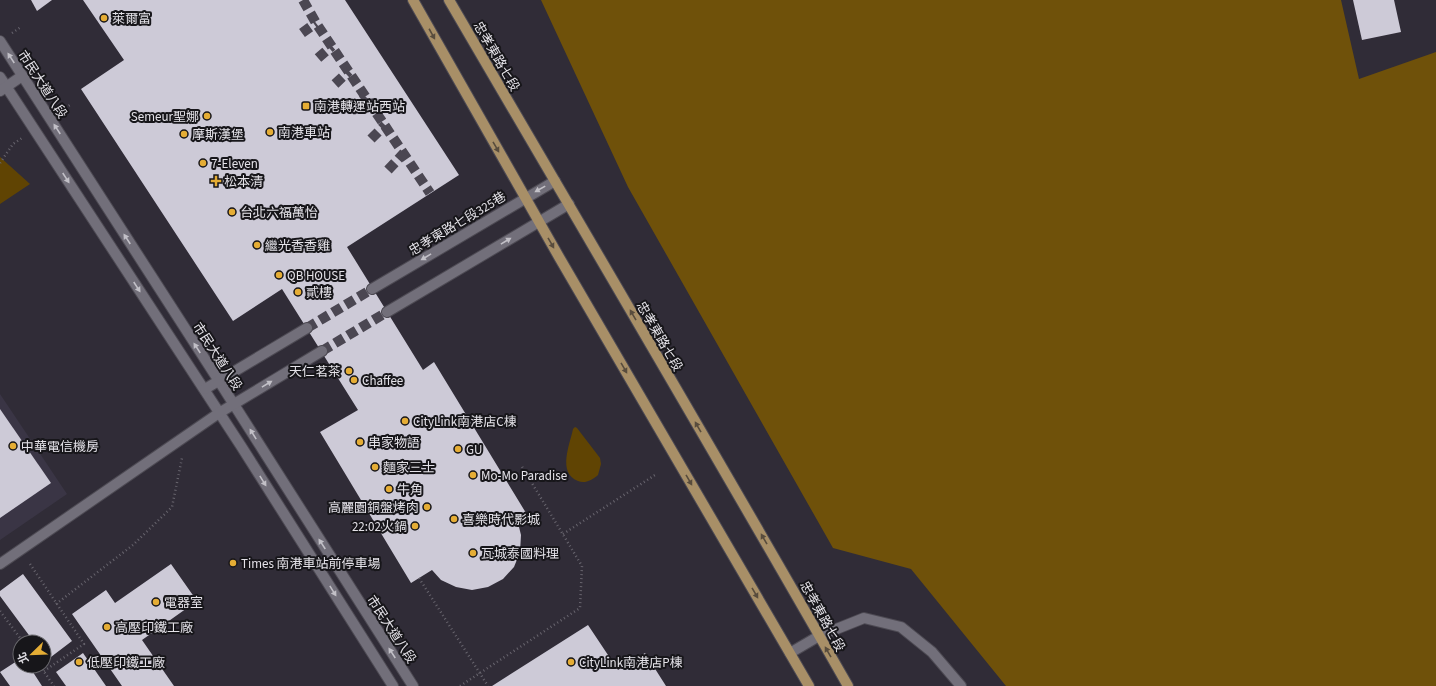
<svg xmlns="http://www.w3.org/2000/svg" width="1436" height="686" viewBox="0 0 1436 686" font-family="'Source Sans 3','Noto Sans TC',sans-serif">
<rect width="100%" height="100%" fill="#302c37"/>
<path fill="#3a3545" d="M0,394L67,494L0,540Z"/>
<g fill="#604403">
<path d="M0,157L30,184L0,204Z"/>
<path d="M575,427L577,428L600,458L601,464L598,475C592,480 585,484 578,481C557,473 570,444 573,429Z"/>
</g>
<path fill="#6f510a" d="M541,0H1341L1359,79L1436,52V686H1006L911,569L833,548L628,187Z"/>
<g fill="#cdcad7">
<path d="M31,0H52L37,11Z"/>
<path d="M83,0H345L459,175L347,247L423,370L434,362L526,513L517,519L521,535L520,552L514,567L503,579L488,587L472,590L456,587L441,580L432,570L411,583L320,432L358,410L282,289L233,321L81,89L124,60Z"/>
<path d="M1353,0H1394L1401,32L1362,40Z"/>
<path d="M0,409L51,483L0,518Z"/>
<path d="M171,564L197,601L142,640L174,686H122L72,614L106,590L115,603Z"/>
<path d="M23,574L72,641L47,660L44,656V642H34L0,596V591Z"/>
<path d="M588,625L618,670L645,653L666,686H492Z"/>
<path d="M83,653L106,686H66L56,672Z"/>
<path d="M20,659V666H29L42,686H10L0,672Z"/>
</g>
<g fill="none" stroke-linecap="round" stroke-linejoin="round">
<g stroke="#4b4752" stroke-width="10" stroke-dasharray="10 5" stroke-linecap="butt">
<path d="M303,0L316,23L430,193"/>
<path d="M302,33L316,23"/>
<path d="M318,58L332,46"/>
<path d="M335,84L349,71"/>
<path d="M352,111L366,97"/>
<path d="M371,139L385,125"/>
<path d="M388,170L404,153"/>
<path d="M307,328L372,289"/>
<path d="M322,351L387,312"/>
</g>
<defs>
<g id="minor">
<path d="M0,41L219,381L413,686"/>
<path d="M0,77L241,446L393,686"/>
<path d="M0,91L22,76"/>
<path d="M372,289L555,181"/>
<path d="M387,312L569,204"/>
<path d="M205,389L307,328"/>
<path d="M0,564L219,413L322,351"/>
<path d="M790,653L819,636L864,618L901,627L932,652L961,686"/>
</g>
<g id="major">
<path d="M413,0L559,257L809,686"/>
<path d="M449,0C582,228 717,456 848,686"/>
</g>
</defs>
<use href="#minor" stroke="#4d4a53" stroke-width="12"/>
<use href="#major" stroke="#4d4a53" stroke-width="12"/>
<g stroke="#68656e" stroke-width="2.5" stroke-dasharray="1 3" stroke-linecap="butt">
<path d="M12,33L21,27"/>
<path d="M62,110L70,105"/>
<path d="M0,163L13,144L22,138"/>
<path d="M563,534L655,475"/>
<path d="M30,564L84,644L44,671"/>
<path d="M56,604L133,545L172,507L182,458"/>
<path d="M0,611L23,642"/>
<path d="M40,666L54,686"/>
<path d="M460,686L580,608L582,566L521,465"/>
</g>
<use href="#minor" stroke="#726f7a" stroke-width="10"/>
<use href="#major" stroke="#a88f67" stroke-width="10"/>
<path stroke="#68656e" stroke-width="2.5" stroke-dasharray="1 3" stroke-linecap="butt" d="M419,578L488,686"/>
</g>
<defs><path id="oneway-solid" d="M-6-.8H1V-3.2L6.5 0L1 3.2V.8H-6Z"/></defs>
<g fill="#584c3d">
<use href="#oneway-solid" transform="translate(432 34) rotate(61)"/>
<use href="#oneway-solid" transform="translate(496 147) rotate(60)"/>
<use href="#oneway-solid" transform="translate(551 243) rotate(60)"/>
<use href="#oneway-solid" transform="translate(633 315) rotate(-120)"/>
<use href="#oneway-solid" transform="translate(624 368) rotate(60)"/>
<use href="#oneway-solid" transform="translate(698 427) rotate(-120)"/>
<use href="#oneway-solid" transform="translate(689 480) rotate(60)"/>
<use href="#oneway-solid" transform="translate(764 539) rotate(-120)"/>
<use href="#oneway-solid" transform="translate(755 593) rotate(60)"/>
<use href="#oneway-solid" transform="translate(828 652) rotate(-120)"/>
</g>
<g fill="#c2c0c7">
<use href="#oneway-solid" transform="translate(11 58) rotate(-123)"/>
<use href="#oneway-solid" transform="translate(57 129) rotate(-123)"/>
<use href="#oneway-solid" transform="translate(66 178) rotate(57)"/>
<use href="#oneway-solid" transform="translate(540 189) rotate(151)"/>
<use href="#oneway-solid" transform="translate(127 239) rotate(-123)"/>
<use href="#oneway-solid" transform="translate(506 241) rotate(-31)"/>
<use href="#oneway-solid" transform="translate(426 257) rotate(149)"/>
<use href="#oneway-solid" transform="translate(137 287) rotate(57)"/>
<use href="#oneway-solid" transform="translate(197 348) rotate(-123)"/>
<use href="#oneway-solid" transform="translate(267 384) rotate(-31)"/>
<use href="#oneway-solid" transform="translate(253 434) rotate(-122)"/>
<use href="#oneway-solid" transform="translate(263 481) rotate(58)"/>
<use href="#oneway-solid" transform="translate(322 544) rotate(-123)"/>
<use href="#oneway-solid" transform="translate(333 591) rotate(58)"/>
<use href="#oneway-solid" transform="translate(392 653) rotate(-123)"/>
</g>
<g fill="#e5ad35" stroke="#17161a" stroke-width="1.5">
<circle cx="104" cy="18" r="4"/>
<rect x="302" y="102" width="8" height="8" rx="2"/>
<circle cx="207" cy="116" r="4"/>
<circle cx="270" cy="132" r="4"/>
<circle cx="184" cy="134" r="4"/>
<circle cx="203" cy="163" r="4"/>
<path d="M214 175h4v4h4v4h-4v4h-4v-4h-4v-4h4z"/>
<circle cx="232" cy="212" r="4"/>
<circle cx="257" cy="245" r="4"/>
<circle cx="279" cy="275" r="4"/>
<circle cx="298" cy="292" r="4"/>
<circle cx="349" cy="371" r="4"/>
<circle cx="354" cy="380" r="4"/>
<circle cx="405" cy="421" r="4"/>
<circle cx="360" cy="442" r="4"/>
<circle cx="13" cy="446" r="4"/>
<circle cx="458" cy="449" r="4"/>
<circle cx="375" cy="467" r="4"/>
<circle cx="473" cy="475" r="4"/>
<circle cx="389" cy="489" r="4"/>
<circle cx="427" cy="507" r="4"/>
<circle cx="454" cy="519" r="4"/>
<circle cx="415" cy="526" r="4"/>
<circle cx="473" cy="553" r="4"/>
<circle cx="233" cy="563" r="4"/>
<circle cx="156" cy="602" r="4"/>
<circle cx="107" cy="627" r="4"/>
<circle cx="79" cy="662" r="4"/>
<circle cx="571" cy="662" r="4"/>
</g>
<g text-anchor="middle" stroke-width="4" stroke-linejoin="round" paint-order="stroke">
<g font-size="13" fill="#e4e2e8" stroke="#17161a" text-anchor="start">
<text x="112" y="23">萊爾富</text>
<text x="314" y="111">南港轉運站西站</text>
<text x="199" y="121" text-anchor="end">Semeur聖娜</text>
<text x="278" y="137">南港車站</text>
<text x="192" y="139">摩斯漢堡</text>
<text x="211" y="168">7-Eleven</text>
<text x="224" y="186">松本清</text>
<text x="240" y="217">台北六福萬怡</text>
<text x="265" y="250">繼光香香雞</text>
<text x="287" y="280">QB HOUSE</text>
<text x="306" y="297">貳樓</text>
<text x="341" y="376" text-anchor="end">天仁茗茶</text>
<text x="362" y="385">Chaffee</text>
<text x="413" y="426">CityLink南港店C棟</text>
<text x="368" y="447">串家物語</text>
<text x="21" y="451">中華電信機房</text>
<text x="466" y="454">GU</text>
<text x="383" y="472">麵家三士</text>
<text x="481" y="480">Mo-Mo Paradise</text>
<text x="397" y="494">牛角</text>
<text x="419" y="512" text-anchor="end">高麗園銅盤烤肉</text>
<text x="462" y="524">喜樂時代影城</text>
<text x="407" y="531" text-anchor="end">22:02火鍋</text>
<text x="481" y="558">瓦城泰國料理</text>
<text x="241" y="568">Times 南港車站前停車場</text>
<text x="164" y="607">電器室</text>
<text x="115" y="632">高壓印鐵工廠</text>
<text x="87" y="667">低壓印鐵工廠</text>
<text x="579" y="667">CityLink南港店P棟</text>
</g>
<g font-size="13" fill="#e4e2e8" stroke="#17161a">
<text transform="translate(497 56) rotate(60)" y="5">忠孝東路七段</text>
<text transform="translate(43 84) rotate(57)" y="5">市民大道八段</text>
<text transform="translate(457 223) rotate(-31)" y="5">忠孝東路七段325巷</text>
<text transform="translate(660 336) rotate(60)" y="5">忠孝東路七段</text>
<text transform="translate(218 356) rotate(57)" y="5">市民大道八段</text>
<text transform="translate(823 616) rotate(61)" y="5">忠孝東路七段</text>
<text transform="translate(392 629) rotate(57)" y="5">市民大道八段</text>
</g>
</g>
<g transform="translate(32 654) rotate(247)"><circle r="19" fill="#17161a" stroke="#69686c"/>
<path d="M0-3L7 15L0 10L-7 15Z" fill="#e5ad35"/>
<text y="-6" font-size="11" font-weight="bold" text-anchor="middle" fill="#e4e2e8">北</text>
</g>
</svg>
